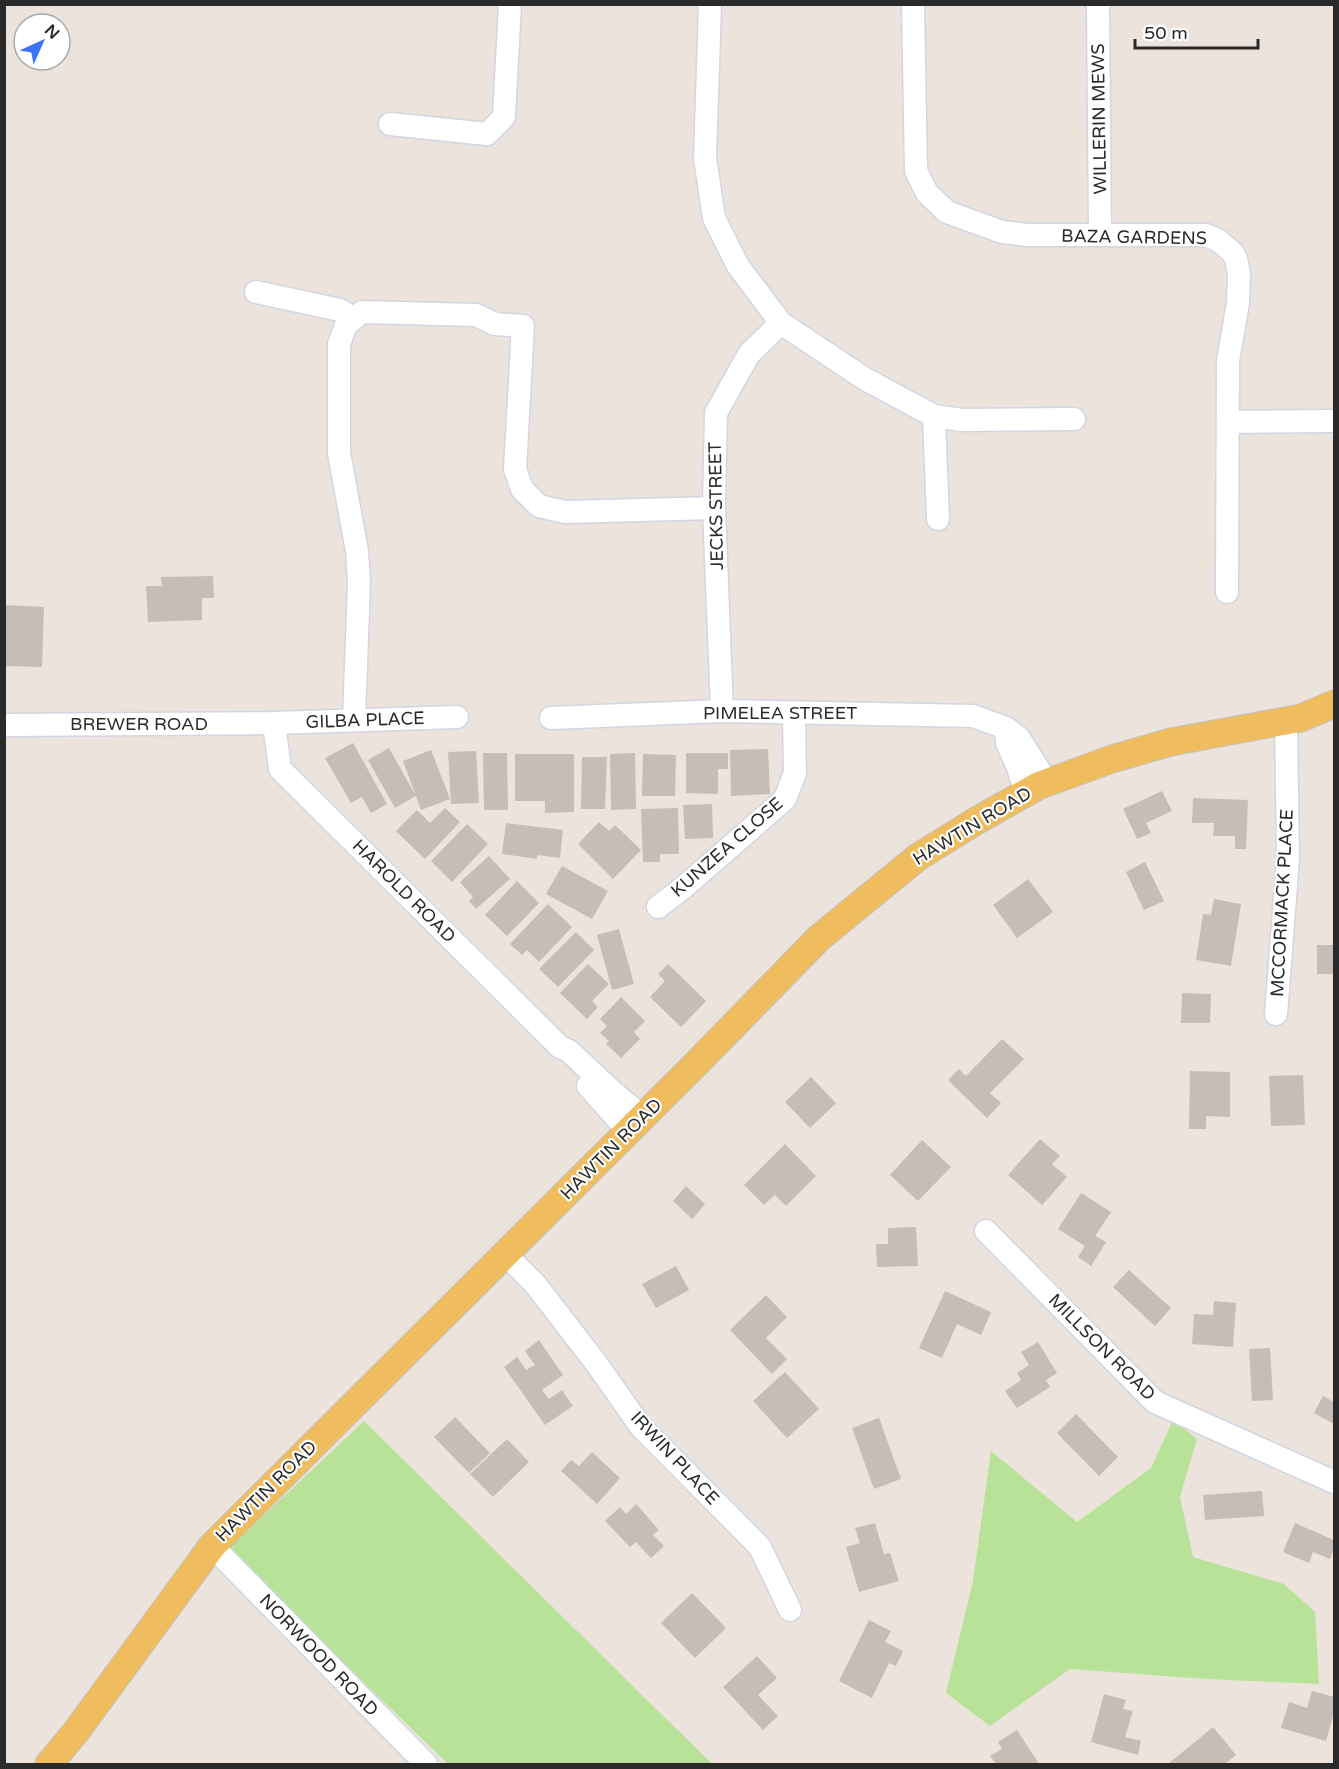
<svg xmlns="http://www.w3.org/2000/svg" width="1339" height="1769" viewBox="0 0 1339 1769" font-family="'Varela Round',sans-serif">
<rect width="100%" height="100%" fill="#ece3dc"/>
<g fill="#b9e299">
<path d="M1173,1420L1197,1439L1180,1497L1193,1557L1284,1584L1315,1612L1319,1684L1206,1679L1070,1669L990,1726L946,1693L973,1581L991,1451L1077,1522L1151,1468Z"/>
<path d="M364,1421L712,1764H448L227,1550Z"/>
</g>
<g fill="#c4bdb8">
<path d="M213,576L214,598H202V620L148,622L146,586H162L161,577Z"/>
<path d="M4,605L44,607L42,667L4,666Z"/>
<path d="M353,743L387,804L371,813L362,797L351,803L325,758Z"/>
<path d="M389,748L416,796L395,808L368,760Z"/>
<path d="M768,749L770,794L731,796L730,750Z"/>
<path d="M431,750L450,799L421,810L403,761Z"/>
<path d="M476,751L479,803L451,804L448,752Z"/>
<path d="M483,753H507L508,810H484Z"/>
<path d="M635,753L636,809L611,810L610,754Z"/>
<path d="M686,753H728V769H718V794L686,793Z"/>
<path d="M515,754H574V812L545,813V801H515Z"/>
<path d="M643,754L676,755L675,796H642Z"/>
<path d="M582,757H607L605,809H581Z"/>
<path d="M1162,791L1172,811L1146,823L1151,833L1137,839L1123,809Z"/>
<path d="M1193,798L1248,800L1246,849H1235V836H1213L1214,823H1192Z"/>
<path d="M712,804L713,838L685,839L683,805Z"/>
<path d="M445,808L460,822L425,859L396,831L417,810L430,823Z"/>
<path d="M678,808L679,854H660V862H643L641,809Z"/>
<path d="M599,822L609,831L615,825L641,850L613,879L578,844Z"/>
<path d="M506,823L563,830L560,858L537,855V859L502,854Z"/>
<path d="M467,824L488,844L452,882L431,861Z"/>
<path d="M489,856L510,879L476,909L469,901L473,897L460,882Z"/>
<path d="M1145,862L1164,901L1144,910L1126,872Z"/>
<path d="M562,866L608,891L592,919L546,894Z"/>
<path d="M1028,879L1053,912L1017,938L993,905Z"/>
<path d="M517,881L539,903L507,936L485,915Z"/>
<path d="M1214,899L1241,904L1231,966L1196,960L1203,914L1211,915Z"/>
<path d="M548,904L572,927L539,962L527,950L522,955L510,944Z"/>
<path d="M619,929L634,984L612,990L597,935Z"/>
<path d="M576,932L594,950L558,987L539,969Z"/>
<rect x="1317" y="945" width="17" height="29"/>
<path d="M588,964L609,984L592,1001L598,1007L587,1019L560,993Z"/>
<path d="M668,964L706,1001L681,1027L650,997L665,981L658,974Z"/>
<path d="M1182,993L1211,994L1210,1023H1181Z"/>
<path d="M621,997L645,1021L634,1032L640,1039L621,1058L606,1044L609,1041L600,1033L607,1026L600,1019Z"/>
<path d="M1002,1039L1024,1059L990,1093L1001,1103L987,1118L948,1080L959,1069L966,1076Z"/>
<path d="M1190,1071L1230,1072V1117L1206,1116V1129H1189Z"/>
<path d="M1303,1075L1305,1125L1271,1126L1269,1076Z"/>
<path d="M811,1077L836,1103L810,1128L785,1102Z"/>
<path d="M1040,1139L1060,1156L1052,1164L1067,1177L1042,1205L1008,1175Z"/>
<path d="M922,1140L951,1167L918,1201L890,1175Z"/>
<path d="M785,1144L816,1176L786,1206L775,1195L764,1205L744,1185Z"/>
<path d="M686,1186L705,1204L692,1219L673,1201Z"/>
<path d="M1081,1193L1111,1212L1095,1236L1106,1242L1091,1266L1078,1257L1085,1246L1058,1229Z"/>
<path d="M916,1227L918,1266L877,1267L876,1244H888V1228Z"/>
<path d="M676,1266L689,1290L656,1308L642,1284Z"/>
<path d="M1129,1270L1171,1308L1155,1326L1113,1287Z"/>
<path d="M945,1291L991,1312L981,1335L957,1324L942,1358L919,1348Z"/>
<path d="M766,1295L787,1317L766,1338L787,1359L772,1374L730,1330Z"/>
<path d="M1214,1301L1236,1303L1233,1347L1192,1344L1194,1314L1213,1315Z"/>
<path d="M539,1340L563,1375L542,1390L549,1399L562,1390L573,1406L545,1425L504,1367L517,1357L526,1370L535,1365L525,1351Z"/>
<path d="M1038,1342L1057,1373L1046,1380L1050,1387L1017,1408L1005,1391L1021,1380L1017,1373L1029,1365L1021,1352Z"/>
<path d="M1270,1348L1273,1400L1252,1401L1249,1349Z"/>
<path d="M785,1372L819,1409L787,1438L753,1401Z"/>
<path d="M1323,1396L1334,1402V1424L1314,1413Z"/>
<path d="M1076,1414L1118,1457L1099,1476L1057,1433Z"/>
<path d="M455,1417L490,1453L469,1473L434,1437Z"/>
<path d="M879,1418L901,1479L874,1489L852,1428Z"/>
<path d="M507,1439L529,1462L493,1497L470,1474Z"/>
<path d="M592,1452L620,1478L597,1504L561,1471L571,1460L579,1466Z"/>
<path d="M1262,1491L1264,1516L1205,1520L1203,1495Z"/>
<path d="M636,1504L659,1530L653,1535L664,1546L651,1558L636,1542L630,1547L605,1521L620,1507L626,1514Z"/>
<path d="M875,1523L884,1554L890,1553L899,1581L859,1592L846,1547L860,1543L855,1528Z"/>
<path d="M1295,1523L1334,1540V1548L1330,1559L1313,1552L1309,1563L1283,1552Z"/>
<path d="M692,1593L726,1628L695,1658L661,1623Z"/>
<path d="M869,1620L891,1631L885,1642L903,1651L896,1666L889,1663L872,1698L839,1681Z"/>
<path d="M757,1656L777,1678L758,1695L778,1716L763,1730L723,1687Z"/>
<path d="M1312,1691L1334,1697V1712L1326,1741L1281,1728L1289,1702L1307,1708Z"/>
<path d="M1104,1694L1126,1700L1123,1709L1133,1711L1125,1737L1141,1741L1138,1755L1091,1742Z"/>
<path d="M1213,1727L1236,1755L1225,1764H1168Z"/>
<path d="M1017,1730L1039,1764H996L990,1756L1002,1749L998,1742Z"/>
</g>
<g fill="none" stroke-linecap="round" stroke-linejoin="round">
<defs>
<g id="minor">
<path d="M710,4L705,158L714,218L738,266L781,323L865,379L934,416L962,420L1074,419"/>
<path d="M913,4L916,171L927,193L947,212L1002,232L1027,235H1206L1218,240L1233,253L1236,259L1239,274L1238,303L1228,361L1227,592"/>
<path d="M1098,4L1100,234"/>
<path d="M390,124L487,134L504,117L510,4"/>
<path d="M256,292L340,310L353,319"/>
<path d="M934,416L938,519"/>
<path d="M1228,422L1334,421"/>
<path d="M722,711L714,508L716,413L749,354L781,323"/>
<path d="M551,718L722,711L973,716L1006,728L1019,738L1047,783"/>
<path d="M354,720L359,582L357,551L339,453V344L346,325L362,312L476,315L495,324L523,326L515,469L522,489L539,506L565,512L714,508"/>
<path d="M274,723L280,769L560,1047L569,1051L615,1094L643,1117"/>
<path d="M4,725L274,723L457,717"/>
<path d="M1006,728L1007,743L1017,765L1026,793"/>
<path d="M658,907L684,887L785,799L795,773L794,713"/>
<path d="M1276,1014L1288,859L1286,720"/>
<path d="M588,1086L628,1131"/>
<path d="M986,1231L1155,1402L1334,1482"/>
<path d="M506,1255L535,1284L596,1363L641,1427L760,1547L790,1610"/>
<path d="M212,1546L426,1764"/>
</g>
<path id="major" d="M49,1764L75,1733L212,1546L698,1062L819,938L918,857L976,821L1038,786L1112,759L1171,742L1301,718L1334,704"/>
</defs>
<use href="#minor" stroke="#d1d6e2" stroke-width="25"/>
<use href="#major" stroke="#c3c3c3" stroke-width="29"/>
<use href="#minor" stroke="#fff" stroke-width="22"/>
<use href="#major" stroke="#efbd5e" stroke-width="27"/>
</g>
<g text-anchor="middle" stroke-width="4.5" stroke-linejoin="round" paint-order="stroke">
<g font-size="18" fill="#2a2a2a" stroke="#fff">
<text transform="translate(1099 119) rotate(-91)" y="6">WILLERIN MEWS</text>
<text transform="translate(1134 237) rotate(1)" y="6">BAZA GARDENS</text>
<text transform="translate(716 506) rotate(-91)" y="6">JECKS STREET</text>
<text x="780" y="719">PIMELEA STREET</text>
<text transform="translate(365 720) rotate(-2)" y="6">GILBA PLACE</text>
<text x="139" y="730">BREWER ROAD</text>
<text transform="translate(972 826) rotate(-31)" y="6">HAWTIN ROAD</text>
<text transform="translate(727 847) rotate(-41)" y="6">KUNZEA CLOSE</text>
<text transform="translate(404 891) rotate(45)" y="6">HAROLD ROAD</text>
<text transform="translate(1282 903) rotate(-87)" y="6">MCCORMACK PLACE</text>
<text transform="translate(611 1149) rotate(-45)" y="6">HAWTIN ROAD</text>
<text transform="translate(1102 1347) rotate(45)" y="6">MILLSON ROAD</text>
<text transform="translate(675 1458) rotate(47)" y="6">IRWIN PLACE</text>
<text transform="translate(266 1491) rotate(-45)" y="6">HAWTIN ROAD</text>
<text transform="translate(319 1655) rotate(46)" y="6">NORWOOD ROAD</text>
</g>
</g>
<rect width="1339" height="1769" fill="none" stroke="#2a2a2a" stroke-width="12"/>
<g transform="translate(42 42) rotate(45)"><circle r="28" fill="#ffffff" stroke="#aaaaaa" stroke-width="1.5"/>
<path d="M0-4.5L10 22L0 15L-10 22Z" fill="#3d74f7"/>
<text y="-9" font-size="16" font-weight="bold" text-anchor="middle" fill="#2a2a2a">N</text>
</g>
<path d="M1135 39v9h123v-9" fill="none" stroke="#2a2a2a" stroke-width="3"/>
<text x="1144" y="39" font-size="18" fill="#2a2a2a" stroke="#ffffff" stroke-width="4.5" paint-order="stroke">50 m</text>
</svg>
